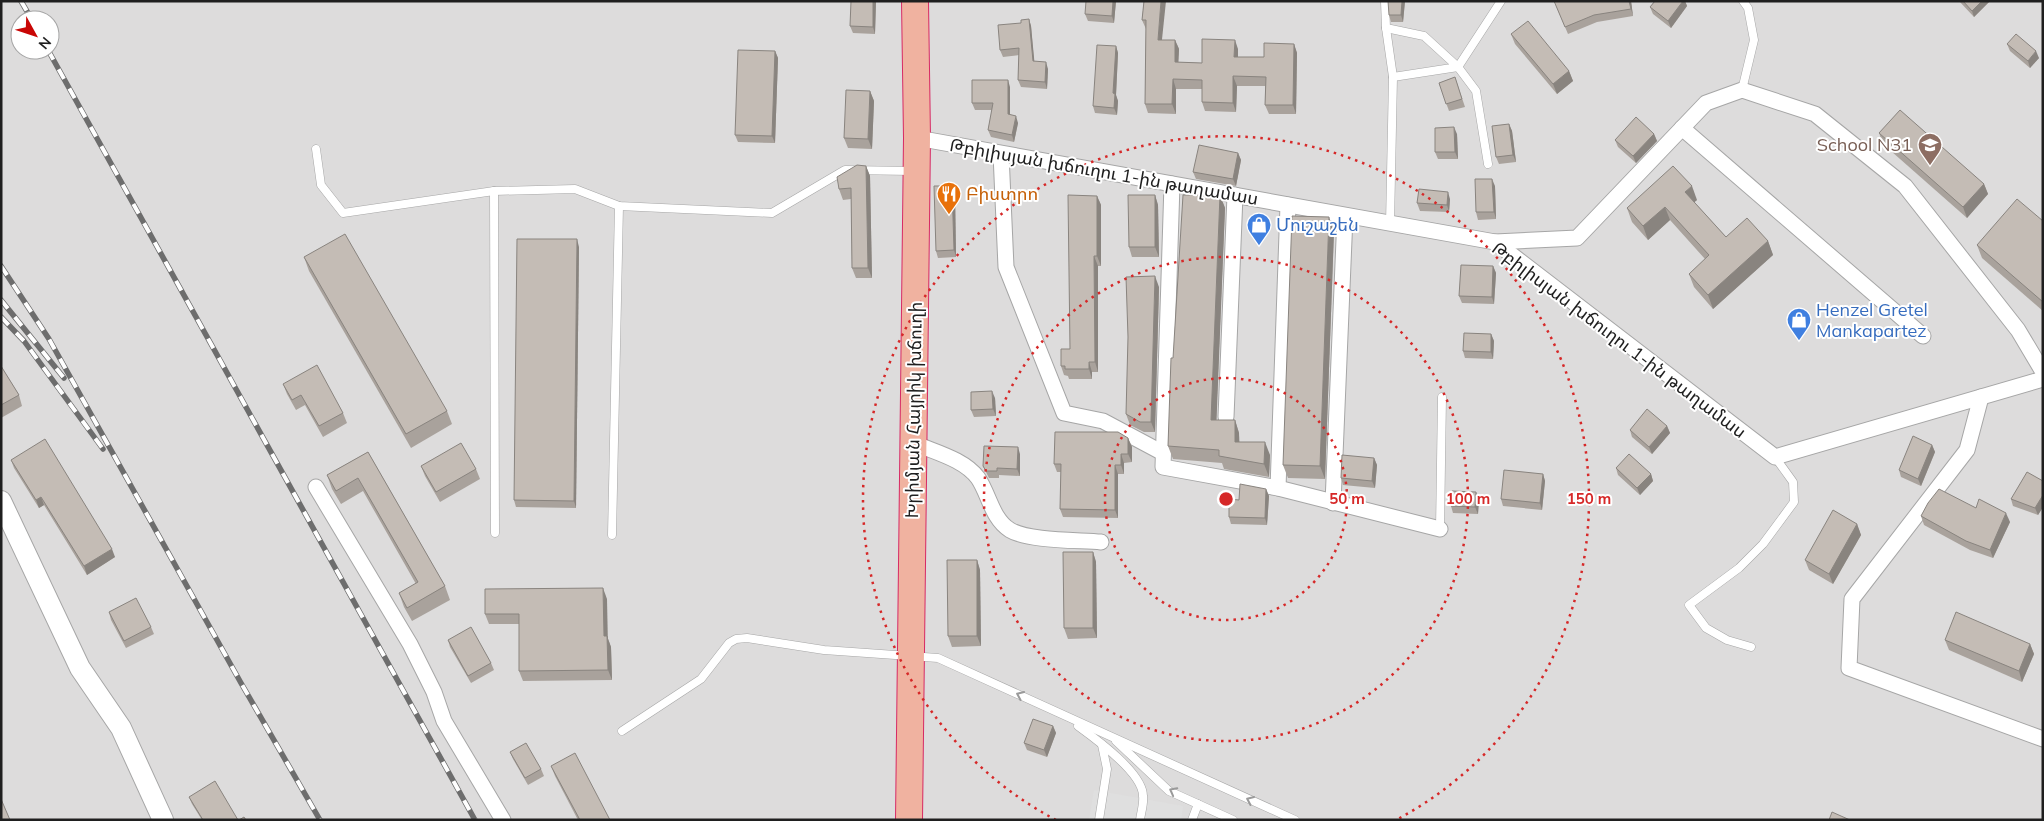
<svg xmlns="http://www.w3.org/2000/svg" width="2044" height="821" viewBox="0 0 2044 821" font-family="Mulish,'Noto Sans Armenian',sans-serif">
<rect width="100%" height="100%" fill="#f0ece6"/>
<path fill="#dddcdc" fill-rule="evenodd" d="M1,1H2043V820H1ZM20,20H50V50H20Z"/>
<path fill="#dfdfdf" d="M1094,790L1183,806L1181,820H1089Z"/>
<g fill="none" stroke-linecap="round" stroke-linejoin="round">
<defs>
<g id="service">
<path d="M1385,1L1386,28L1424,36L1458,67L1393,77"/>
<path d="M1386,28L1393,77L1390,224"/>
<path d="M1742,90L1754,40L1748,8L1743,1"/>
<path d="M316,149L321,185L343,213L494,191L575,189L619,206L772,213L845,170L913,171"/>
<path d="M1488,164L1476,91L1458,67L1501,1"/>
<path d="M494,191L495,533"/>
<path d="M1440,529L1442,397"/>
<path d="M612,535L619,206"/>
<path d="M1751,647L1727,640L1706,628L1689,605L1739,568L1763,544L1794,502L1793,482L1775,457"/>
<path d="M1078,726C1096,739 1143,773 1143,796C1144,804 1141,812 1140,820"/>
<path d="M622,731L701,679L729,643L736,639L747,638L824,650L938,658L1295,820"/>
<path d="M1116,741L1169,791L1233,820"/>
<path d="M1099,820L1107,769L1102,745"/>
<path d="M1192,820L1198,804"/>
</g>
<g id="minor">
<path d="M1682,128L1923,336"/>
<path d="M917,138L1495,242L1775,457L2043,379"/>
<path d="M1001,154L1006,267L1064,413L1103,421L1163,453"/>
<path d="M1172,184L1163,467L1278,488L1440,529"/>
<path d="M1495,242L1577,238L1706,103L1742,90L1815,114L1905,186L2018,330L2043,372"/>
<path d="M1981,397L1967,450L1852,599L1849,668L2043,739"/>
<path d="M1226,417L1235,195"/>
<path d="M914,443C934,452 964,459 978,478C989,494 992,519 1010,530C1028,541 1078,540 1101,542"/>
<path d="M316,487L410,644L434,692L444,721L503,820"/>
<path d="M1278,488L1288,205"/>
<path d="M1333,503L1345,216"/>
</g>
<path id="tertiary" d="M1,501L80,668L121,728L163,820"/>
<path id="trunk" d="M909,820L917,138L915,1"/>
</defs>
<use href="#service" stroke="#a6a6a6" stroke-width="9"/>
<use href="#minor" stroke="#a6a6a6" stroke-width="17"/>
<use href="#tertiary" stroke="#a6a6a6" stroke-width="22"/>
<use href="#trunk" stroke="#d72a64" stroke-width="28"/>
<use href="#service" stroke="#fff" stroke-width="8"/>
<use href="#minor" stroke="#fff" stroke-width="15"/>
<use href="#tertiary" stroke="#fff" stroke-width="20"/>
<use href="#trunk" stroke="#f0b2a0" stroke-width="26"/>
<defs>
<g id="rail">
<path d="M21,1L32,20"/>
<path d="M48,50L475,820"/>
<path d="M1,266L49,339L241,683L320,820"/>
<path d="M1,300L64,378"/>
<path d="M1,317L24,341L103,449"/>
</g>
</defs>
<use href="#rail" stroke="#6d6d6d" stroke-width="5.5"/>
<use href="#rail" stroke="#fff" stroke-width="4" stroke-dasharray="11" stroke-linecap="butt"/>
</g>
<g fill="#a9a29c">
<path d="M876,1L875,34L853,33L850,26Z"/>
<path d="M1116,1L1114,23L1088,21L1085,14Z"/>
<path d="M1144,1L1162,40H1175L1179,49L1178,62L1202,63L1238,49V57H1264L1294,44L1297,53L1296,114H1269L1265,105V86H1237L1236,112L1205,111L1202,102V89H1176V114L1148,113L1145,104L1146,29L1142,20Z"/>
<path d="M1405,1L1403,22H1391L1389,15Z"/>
<path d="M1554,1H1631L1633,16L1597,22L1568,34Z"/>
<path d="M1655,1H1685L1687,6L1671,28L1653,14L1650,7Z"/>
<path d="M1959,1H1990L1974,17Z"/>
<path d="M1029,19L1031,26L1034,61L1048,69L1047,89L1021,87L1018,80L1019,55L1003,57L1000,50L1021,23Z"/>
<path d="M1511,34L1569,71L1573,81L1557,94L1515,44Z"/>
<path d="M2007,44L2039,58L2030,68L2010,51Z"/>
<path d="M1116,46L1118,53L1116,95L1118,101L1117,115L1095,113L1093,106Z"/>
<path d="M775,51L778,58L775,143L738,142L735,135Z"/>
<path d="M1455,77L1465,107L1449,111L1439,83Z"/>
<path d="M1010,87V115L1018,123L1014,142L991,137L988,130L992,110H975L972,103Z"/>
<path d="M870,91L874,101L872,149L848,148L844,138Z"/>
<path d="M1509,124L1512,131L1516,162L1499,164L1496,157Z"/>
<path d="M1879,133L1984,184L1988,194L1967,218L1883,144Z"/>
<path d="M1457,134L1458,159H1438L1435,152Z"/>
<path d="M1654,134L1657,141L1636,163L1618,147L1615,140Z"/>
<path d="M1238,153L1241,160L1236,186L1196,179L1193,172Z"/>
<path d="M866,166L870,176L872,278H856L852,268L851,199L843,200L839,189Z"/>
<path d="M952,186L955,193L956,257L938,258L936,251Z"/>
<path d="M1495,186L1496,219L1478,220L1476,212Z"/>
<path d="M1155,195L1158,205L1159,257H1132L1129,247Z"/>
<path d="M1220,195L1225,208L1216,420H1235L1239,433V442L1270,455L1269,477L1224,469L1222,463L1173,459L1168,446L1173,358Z"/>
<path d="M1097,196L1101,205V266H1098V372H1092V379H1069L1068,376L1064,375L1061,366L1070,349Z"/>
<path d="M1450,199L1449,212L1420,211L1417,203Z"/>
<path d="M1697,200L1694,202L1726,237L1768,241L1773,255L1713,309L1694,287L1689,274L1705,259L1670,220L1648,240L1632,222L1627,208Z"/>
<path d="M2043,221V311L1982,258L1977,245Z"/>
<path d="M1334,231L1325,479L1288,478L1283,465Z"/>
<path d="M579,247L576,508L516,507L514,500Z"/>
<path d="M304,257L447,411L452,424L411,448L309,271Z"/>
<path d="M1493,266L1496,273L1494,304L1462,303L1459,296Z"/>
<path d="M1159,287L1155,432H1144L1130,425L1126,414Z"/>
<path d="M1491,334L1494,341L1493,359L1465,358L1463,351Z"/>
<path d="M1,366L19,395L22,406L1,418Z"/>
<path d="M283,384L343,413L347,423L323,437L305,405L296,410L287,394Z"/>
<path d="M995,398L996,416L974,417L971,410Z"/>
<path d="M1667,426L1670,433L1652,454L1632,437L1630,430Z"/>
<path d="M1128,438L1132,447V462L1124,463V474H1118V518L1063,517L1060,509L1061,472H1057L1054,464Z"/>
<path d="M1932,445L1935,452L1921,486L1901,477L1899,470Z"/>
<path d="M368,452L445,586L450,600L412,621L404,607L399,593L416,584L363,491L341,504L332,489L327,475Z"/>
<path d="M1020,454V476L999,475V478H989L983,466Z"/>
<path d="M1374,458L1377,465L1375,488L1343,485L1341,478Z"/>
<path d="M11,460L115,557L87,575L44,505L39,508L14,468Z"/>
<path d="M421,466L476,469L480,479L440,502L425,476Z"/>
<path d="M1616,468L1651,474L1653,481L1640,495L1618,475Z"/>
<path d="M1543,474L1545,481L1542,510L1503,506L1501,499Z"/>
<path d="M2043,481V507L2038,515L2013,506L2011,499Z"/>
<path d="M1266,489L1269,496L1267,525L1231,524L1229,517L1239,500Z"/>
<path d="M1479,499L1478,514L1453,513L1451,506Z"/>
<path d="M1976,508L2010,522L1993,558L1970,550L1924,525L1921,516Z"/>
<path d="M1857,524L1861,535L1833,584L1809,570L1805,560Z"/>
<path d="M1093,552L1096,562L1097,638L1068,639L1064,628Z"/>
<path d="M977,560L980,570L981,646L952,647L948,636Z"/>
<path d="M607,599V636L611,647L612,680L523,681L519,671V624H489L485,614Z"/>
<path d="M109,612L151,627L154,634L126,648L111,620Z"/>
<path d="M448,640L491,663L494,670L471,683L450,647Z"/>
<path d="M1945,640L2030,644L2034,654L2022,682L1949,650Z"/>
<path d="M1053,726L1056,733L1047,757L1027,750L1024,743Z"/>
<path d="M510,752L541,769L544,776L528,785L513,759Z"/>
<path d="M551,766L610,820H578L555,776Z"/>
<path d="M189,797L238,820H202L192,804Z"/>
</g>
<g fill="#89847f">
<path d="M873,1H876L875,34L873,27Z"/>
<path d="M1113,1H1116L1114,23L1112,16Z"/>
<path d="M1161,1H1166L1161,49L1158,40Z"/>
<path d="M1402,1H1405L1403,22L1401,15Z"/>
<path d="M1629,1H1631L1633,16L1631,9Z"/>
<path d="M1683,1H1685L1687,6L1671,28L1668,21Z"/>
<path d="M1982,1H1990L1974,17L1972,11Z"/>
<path d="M1029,19L1031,26L1035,68L1033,61Z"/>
<path d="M1175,40L1179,49L1178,72L1175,62Z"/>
<path d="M1235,40L1238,49V66L1234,57Z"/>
<path d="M1294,44L1297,53L1296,114L1293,105Z"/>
<path d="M1116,46L1118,53L1116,95L1118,101L1117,115L1114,108L1113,93Z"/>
<path d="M775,51L778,58L775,143L772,136Z"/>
<path d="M2036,51L2039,58L2030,68L2028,61Z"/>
<path d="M1046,62L1048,69L1047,89L1045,82Z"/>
<path d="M1569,71L1573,81L1557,94L1553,84Z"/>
<path d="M1233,76L1237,86L1236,112L1233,103Z"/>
<path d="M1173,79L1176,89V114L1172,104Z"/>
<path d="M1008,80L1010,87V121L1008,114Z"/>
<path d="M870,91L874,101L872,149L868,139Z"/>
<path d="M1016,116L1018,123L1014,142L1012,135Z"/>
<path d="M1509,124L1512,131L1516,162L1513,155Z"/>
<path d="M1454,127L1457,134L1458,159L1455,152Z"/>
<path d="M1654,134L1657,141L1636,163L1633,156Z"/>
<path d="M1238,153L1241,160L1236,186L1233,179Z"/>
<path d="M866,166L870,176L872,278L868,268Z"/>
<path d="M1492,179L1495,186L1496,219L1494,212Z"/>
<path d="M1984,184L1988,194L1967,218L1963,207Z"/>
<path d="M952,186L955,193L956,257L954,250Z"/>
<path d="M1692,186L1697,200L1690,206L1685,192Z"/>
<path d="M1448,192L1450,199L1449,212L1447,205Z"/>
<path d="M1155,195L1158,205L1159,257L1155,247Z"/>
<path d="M1220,195L1225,208L1216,433L1211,420Z"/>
<path d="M1097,196L1101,205V266L1097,256Z"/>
<path d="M1665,207L1670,220L1648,240L1643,226Z"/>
<path d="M1329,217L1334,231L1325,479L1320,466Z"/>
<path d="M577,239L579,247L576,508L574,501Z"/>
<path d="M1768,241L1773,255L1713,309L1708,295Z"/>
<path d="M1094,256L1098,266V372L1095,362Z"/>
<path d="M1493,266L1496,273L1494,304L1492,297Z"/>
<path d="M1155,276L1159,287L1155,432L1151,422Z"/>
<path d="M1491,334L1494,341L1493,359L1491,352Z"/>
<path d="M1089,362L1092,372V379L1089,369Z"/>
<path d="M992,391L995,398L996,416L993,409Z"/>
<path d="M1235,420L1239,433L1240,455L1235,442Z"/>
<path d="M1667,426L1670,433L1652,454L1649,447Z"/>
<path d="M1128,438L1132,447V462L1128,454Z"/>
<path d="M1265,442L1270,455L1269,477L1264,464Z"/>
<path d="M1932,445L1935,452L1921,486L1918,479Z"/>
<path d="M1018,447L1020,454V476L1017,469Z"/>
<path d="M1121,454L1124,463V474L1121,465Z"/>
<path d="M1374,458L1377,465L1375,488L1372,481Z"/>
<path d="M1115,465L1118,474V518L1115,510Z"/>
<path d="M1543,474L1545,481L1542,510L1540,503Z"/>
<path d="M1651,474L1653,481L1640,495L1637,488Z"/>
<path d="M1266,489L1269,496L1267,525L1265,518Z"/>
<path d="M1476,492L1479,499L1478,514L1475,507Z"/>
<path d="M2043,495V507L2038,515L2035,508Z"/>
<path d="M41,497L44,505L39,508L36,500Z"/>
<path d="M2006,513L2010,522L1993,558L1990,550Z"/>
<path d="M1857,524L1861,535L1833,584L1829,574Z"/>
<path d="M112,549L115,557L87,575L84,566Z"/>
<path d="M1093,552L1096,562L1097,638L1093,628Z"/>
<path d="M977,560L980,570L981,646L977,636Z"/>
<path d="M603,588L607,599L608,647L604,636Z"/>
<path d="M607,636L611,647L612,680L608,670Z"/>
<path d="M2030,644L2034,654L2022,682L2019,671Z"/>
<path d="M1053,726L1056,733L1047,757L1044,750Z"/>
</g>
<g fill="#c4bcb5" stroke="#89847f">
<path d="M851,1H873V27L850,26Z"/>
<path d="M1086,1H1113L1112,16L1085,14Z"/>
<path d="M1144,1H1161L1158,40H1175V62L1202,63V39L1235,40L1234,57H1264V43L1294,44L1293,105H1265L1266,77L1233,76V103L1202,102V80L1173,79L1172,104H1145L1146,20H1142Z"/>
<path d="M1388,1H1402L1401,15H1389Z"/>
<path d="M1554,1H1629L1631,9L1594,15L1565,27Z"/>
<path d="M1655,1H1683L1668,21L1650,7Z"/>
<path d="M1963,1H1982L1972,11Z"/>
<path d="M1029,19L1033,61L1046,62L1045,82L1018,80L1019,48L1000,50L998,25L1021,23V20Z"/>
<path d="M1528,21L1569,71L1553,84L1511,34Z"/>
<path d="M2016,34L2036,51L2028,61L2007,44Z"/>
<path d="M1097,45L1116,46L1113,93L1115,94L1114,108L1093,106Z"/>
<path d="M738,50L775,51L772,136L735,135Z"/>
<path d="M1455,77L1462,99L1446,104L1439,83Z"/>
<path d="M972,80H1008V114L1016,116L1012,135L988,130L993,103H972Z"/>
<path d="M846,90L870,91L868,139L844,138Z"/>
<path d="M1900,110L1984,184L1963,207L1879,133Z"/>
<path d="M1636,117L1654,134L1633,156L1615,140Z"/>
<path d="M1509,124L1513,155L1496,157L1492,126Z"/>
<path d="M1454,127L1455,152H1435V128Z"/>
<path d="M1199,145L1238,153L1233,179L1193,172Z"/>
<path d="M857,165L866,166L868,268H852L851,188L839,189L837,177Z"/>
<path d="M1673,166L1692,186L1685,192L1726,237L1747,218L1768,241L1708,295L1689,274L1709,255L1665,207L1643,226L1627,208Z"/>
<path d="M1475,179H1492L1494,212H1476Z"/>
<path d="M934,186H952L954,250L936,251Z"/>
<path d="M1419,189L1448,192L1447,205L1417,203Z"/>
<path d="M1068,195L1097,196V256H1094L1095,362H1089V369H1065V366H1061V349H1070Z"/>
<path d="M1128,195H1155V247H1129Z"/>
<path d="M1183,195H1220L1211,420H1235V442H1265L1264,464L1219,456V450L1168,446L1171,358H1173Z"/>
<path d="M2017,199L2043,221V302L1977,245Z"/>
<path d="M1292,216L1329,217L1320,466L1283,465Z"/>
<path d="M345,234L447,411L406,434L304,257Z"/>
<path d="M517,239H577L574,501L514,500Z"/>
<path d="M1461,265L1493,266L1492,297L1459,296Z"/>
<path d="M1155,276L1151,422H1140L1126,414L1128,337L1126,277Z"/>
<path d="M1464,333L1491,334V352L1463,351Z"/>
<path d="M317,365L343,413L319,426L301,395L292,400L283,384Z"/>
<path d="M1,366L19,395L1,405Z"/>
<path d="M992,391L993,409L971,410V392Z"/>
<path d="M1647,409L1667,426L1649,447L1630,430Z"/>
<path d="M1055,432H1118L1128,438V454H1121V465H1115V510L1060,509L1061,464H1054Z"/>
<path d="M1913,436L1932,445L1918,479L1899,470Z"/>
<path d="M45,439L112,549L84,566L41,497L36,500L11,460Z"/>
<path d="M461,443L476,469L436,492L421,466Z"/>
<path d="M984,446L1018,447L1017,469L997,468V471H986L983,466Z"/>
<path d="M368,452L445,586L407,608L399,593L418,582L358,478L336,491L327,475Z"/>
<path d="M1629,454L1651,474L1637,488L1616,468Z"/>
<path d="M1342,455L1374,458L1372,481L1341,478Z"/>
<path d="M1504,470L1543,474L1540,503L1501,499Z"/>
<path d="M2027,472L2043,481V495L2035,508L2011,499Z"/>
<path d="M1240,484L1266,489L1265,518L1229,517V499L1239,500Z"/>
<path d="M1939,489L1976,508L1979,499L2006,513L1990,550L1966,541L1921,516L1928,503Z"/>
<path d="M1452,491L1476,492L1475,507L1451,506Z"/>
<path d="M1833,510L1857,524L1829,574L1805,560Z"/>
<path d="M1063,552H1093V628H1064Z"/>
<path d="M947,560H977V636H948Z"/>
<path d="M603,588L604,636H607L608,670L519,671V614H485V589Z"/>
<path d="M136,598L151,627L124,641L109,612Z"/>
<path d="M1956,612L2030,644L2019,671L1945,640Z"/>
<path d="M471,627L491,663L468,676L448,640Z"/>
<path d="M1033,719L1053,726L1044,750L1024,743Z"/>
<path d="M526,743L541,769L525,778L510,752Z"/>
<path d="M575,753L610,820H580L551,766Z"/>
<path d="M215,781L238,820H203L189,797Z"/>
<path d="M1,799L10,820H1Z"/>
<path d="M1832,812L1850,820H1829Z"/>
<path d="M244,817L246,820H239Z"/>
</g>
<defs><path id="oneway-chevron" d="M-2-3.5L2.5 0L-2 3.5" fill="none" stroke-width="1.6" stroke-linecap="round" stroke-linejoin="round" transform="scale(1.25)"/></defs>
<g stroke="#9a9a9a">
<use href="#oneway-chevron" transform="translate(1020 695) rotate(-156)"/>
<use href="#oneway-chevron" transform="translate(1173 791) rotate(-152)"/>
<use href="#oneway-chevron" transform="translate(1250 800) rotate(-156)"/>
</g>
<g fill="none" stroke="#d62828" stroke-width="2.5" stroke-dasharray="2.5 5">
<circle cx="1226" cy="499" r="121"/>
<circle cx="1226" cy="499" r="242"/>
<path d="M1056 820A363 363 0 1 1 1396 820"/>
</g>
<defs>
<symbol id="school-pin" viewBox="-11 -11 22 30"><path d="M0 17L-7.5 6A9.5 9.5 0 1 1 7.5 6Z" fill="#8d6e63" stroke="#fff"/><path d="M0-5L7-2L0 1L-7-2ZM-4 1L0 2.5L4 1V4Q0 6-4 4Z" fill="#fff"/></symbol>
<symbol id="restaurant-pin" viewBox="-11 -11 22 30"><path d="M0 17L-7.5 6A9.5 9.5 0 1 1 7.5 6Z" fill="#e8710a" stroke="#fff"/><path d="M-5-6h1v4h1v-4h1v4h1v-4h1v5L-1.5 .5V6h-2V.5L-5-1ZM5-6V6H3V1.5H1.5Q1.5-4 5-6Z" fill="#fff"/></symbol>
<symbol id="shop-pin" viewBox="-11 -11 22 30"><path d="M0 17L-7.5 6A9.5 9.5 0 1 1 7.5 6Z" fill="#3f7fe0" stroke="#fff"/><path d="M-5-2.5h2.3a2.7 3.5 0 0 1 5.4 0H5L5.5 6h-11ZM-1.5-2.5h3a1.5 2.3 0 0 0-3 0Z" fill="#fff"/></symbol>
</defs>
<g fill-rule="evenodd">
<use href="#school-pin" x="1916" y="131" width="28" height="38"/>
<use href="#restaurant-pin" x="935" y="180" width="28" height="38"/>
<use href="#shop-pin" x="1245" y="211" width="28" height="38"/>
<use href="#shop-pin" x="1785" y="306" width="28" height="38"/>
</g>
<g text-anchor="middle" stroke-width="4" stroke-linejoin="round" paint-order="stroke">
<g font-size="18" fill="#785e54" stroke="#fff" text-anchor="end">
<text x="1912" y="151">School N31</text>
</g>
<g font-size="18" fill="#1f1f1f" stroke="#fff">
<text transform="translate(1104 172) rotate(10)" y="6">Թբիլիսյան խճուղու 1-ին թաղամաս</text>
<text transform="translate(1619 340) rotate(37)" y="6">Թբիլիսյան խճուղու 1-ին թաղամաս</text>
<text transform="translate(914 410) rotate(-89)" y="6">Խրիմյան Հայրիկ խճուղի</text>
</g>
<g font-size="18" fill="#c56008" stroke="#fff" text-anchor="start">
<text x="966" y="200">Բիստրո</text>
</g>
<g font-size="18" fill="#366cbe" stroke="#fff" text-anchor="start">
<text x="1276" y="231">Մուշաշեն</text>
<text x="1816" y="316">Henzel Gretel<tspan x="1816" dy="21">Mankapartez</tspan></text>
</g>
</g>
<circle cx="1226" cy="499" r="8" fill="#d62828" stroke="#fff" stroke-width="2.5"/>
<g font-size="15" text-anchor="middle" font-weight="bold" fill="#d62828" stroke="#fff" stroke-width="4" stroke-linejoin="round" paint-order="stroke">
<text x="1347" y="504">50 m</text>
<text x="1468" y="504">100 m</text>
<text x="1589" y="504">150 m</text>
</g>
<rect width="2044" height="821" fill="none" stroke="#1f1f1f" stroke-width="5"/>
<g transform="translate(35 35) rotate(130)"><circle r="24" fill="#ffffff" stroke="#a5a5a5"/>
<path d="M0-4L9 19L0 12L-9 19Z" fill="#c90605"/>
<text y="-8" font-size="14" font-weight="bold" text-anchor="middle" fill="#1f1f1f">N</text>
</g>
</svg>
